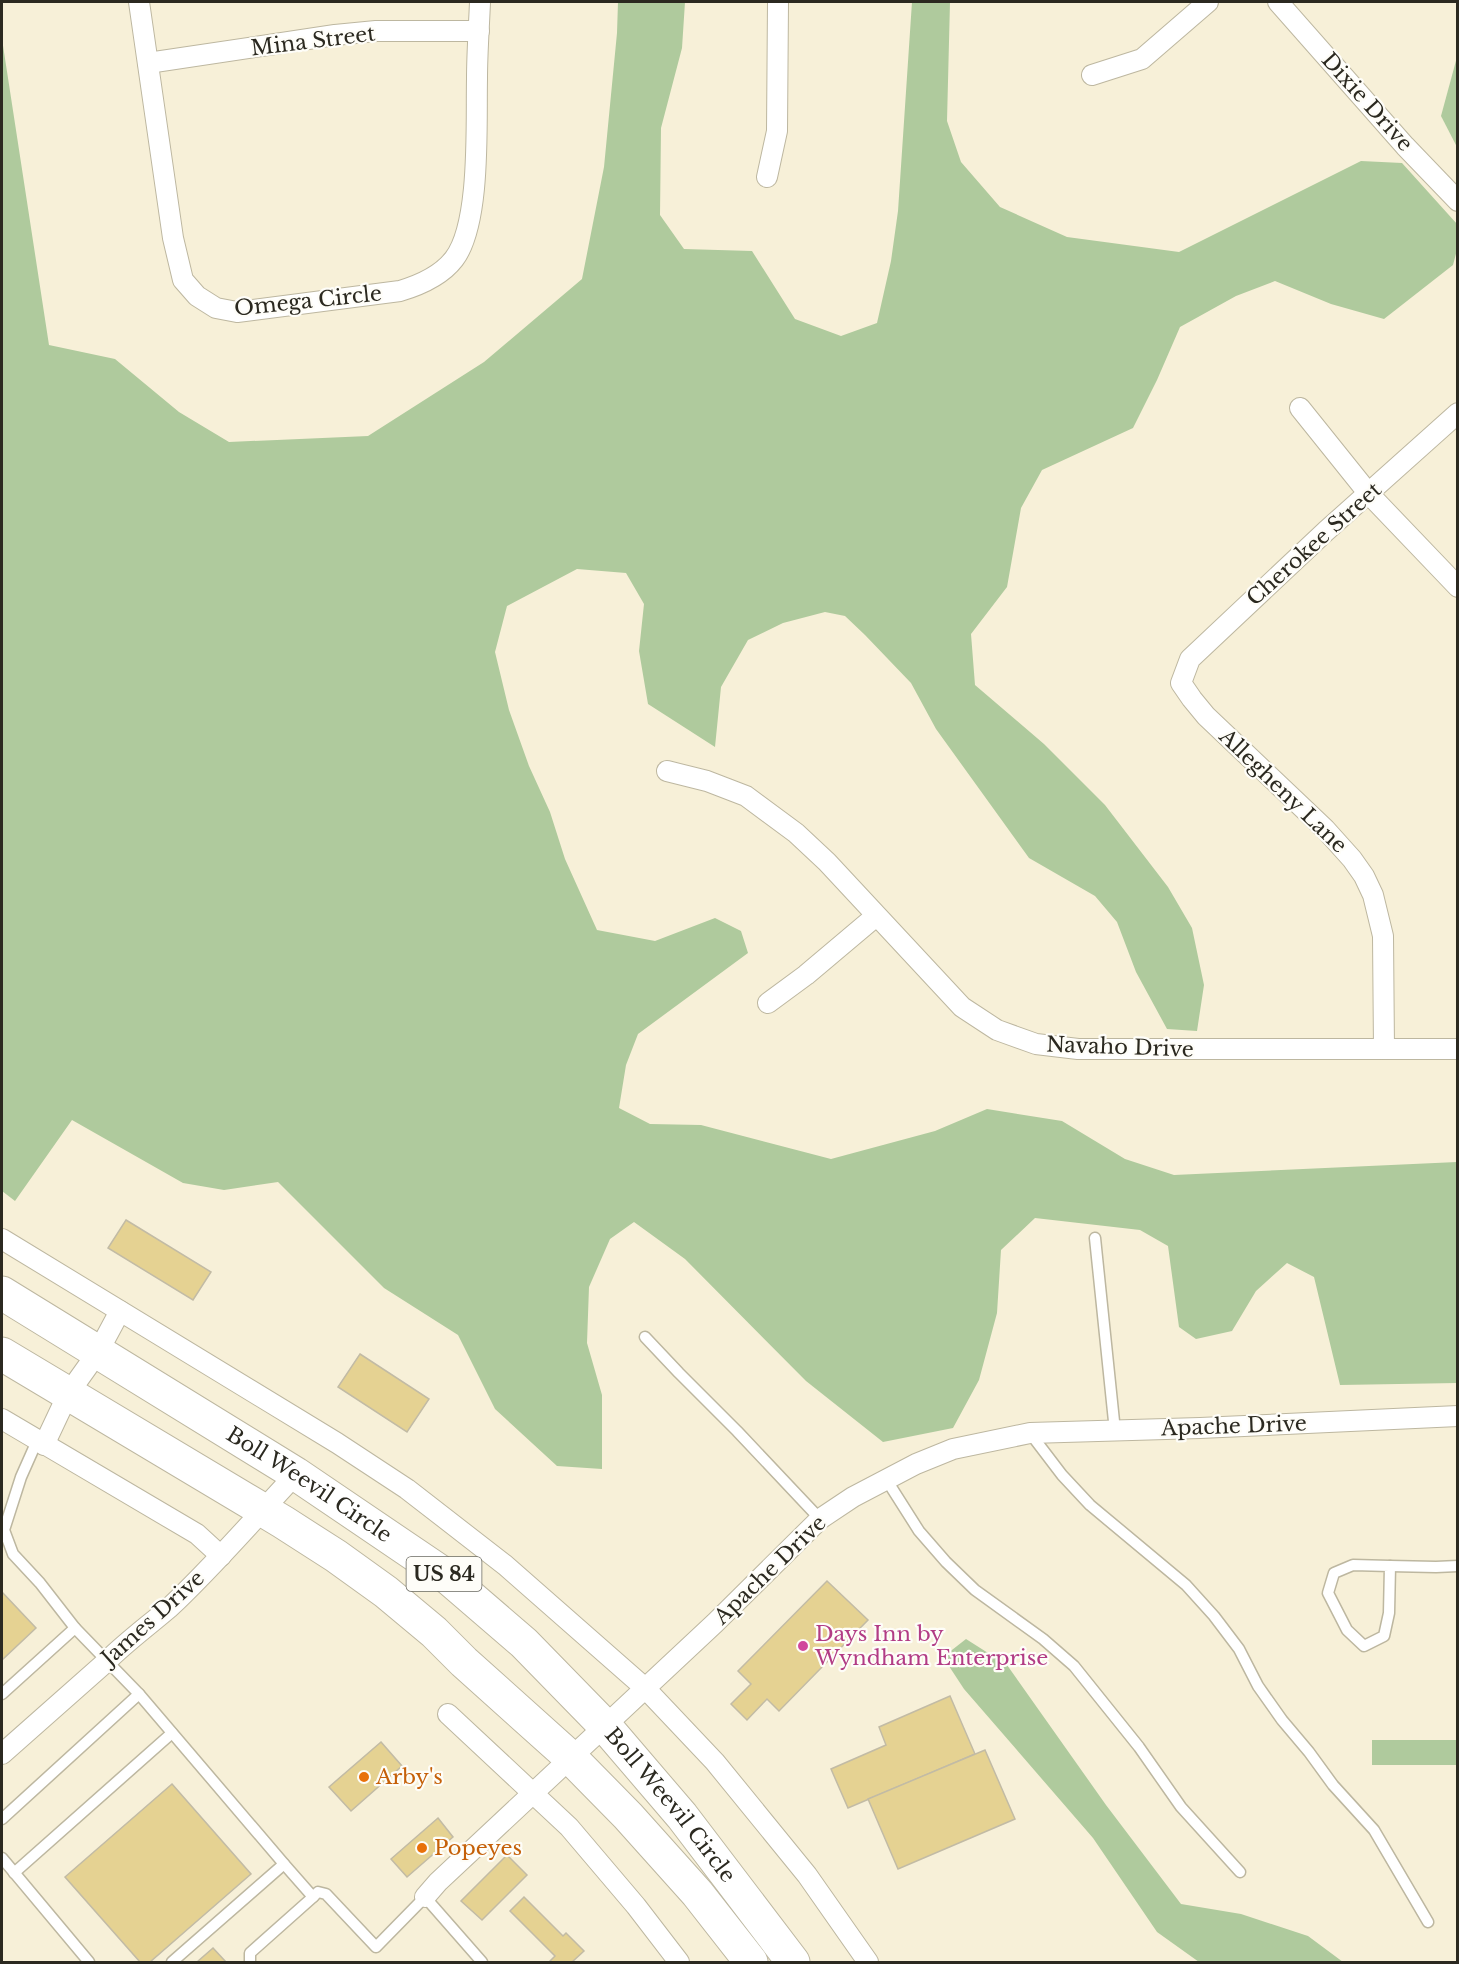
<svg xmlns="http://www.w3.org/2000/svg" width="1459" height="1964" viewBox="0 0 1459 1964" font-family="'Libre Baskerville',serif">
<rect width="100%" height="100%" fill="#f7f0d8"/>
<g fill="#afca9d">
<path d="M618,2H685L682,48L661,128L660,215L684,249L752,251L795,319L841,336L877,323L891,261L898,211L912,2H950L947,121L961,162L1000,207L1067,237L1179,252L1361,161L1402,163L1457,224V250L1453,265L1384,319L1331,304L1275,281L1236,296L1180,327L1157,380L1133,428L1042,470L1021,508L1007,587L971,634L975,685L1044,744L1105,805L1168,887L1192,928L1204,985L1197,1031L1167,1029L1136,972L1117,922L1095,896L1029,858L936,729L911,683L865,635L845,616L825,612L783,623L748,640L721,687L715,747L648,704L639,651L644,604L626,573L577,569L507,606L495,652L509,710L529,766L550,812L565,859L597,930L655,941L715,918L741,931L748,953L638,1034L626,1065L619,1108L650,1124L701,1125L831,1159L935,1131L987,1109L1062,1121L1125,1159L1174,1175L1457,1162V1383L1340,1385L1314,1277L1287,1263L1256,1291L1232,1331L1196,1339L1179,1327L1168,1246L1140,1230L1035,1218L1001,1250L997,1313L979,1380L953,1428L883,1442L806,1381L685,1259L634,1222L610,1239L589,1287L587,1343L602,1395V1469L557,1466L495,1409L458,1335L384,1288L278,1182L224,1190L183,1183L72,1120L15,1201L2,1191V39L49,345L115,359L179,412L229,442L368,436L484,362L582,279L604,167L617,33Z"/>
<path d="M1457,57L1458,147H1457L1441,116Z"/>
<path d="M966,1639L1007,1665L1106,1805L1181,1904L1241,1914L1308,1936L1343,1962H1199L1157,1932L1093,1838L964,1689L943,1657Z"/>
<rect x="1372" y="1740" width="85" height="25"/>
</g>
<g fill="#e5d292" stroke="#c2bba5" stroke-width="1.5">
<path d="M126,1220L211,1272L193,1300L108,1248Z"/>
<path d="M360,1354L429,1399L407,1432L338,1387Z"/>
<path d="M827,1581L868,1620L779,1711L767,1699L747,1720L731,1704L751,1684L738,1671Z"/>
<path d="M2,1592L36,1628L2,1660Z"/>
<path d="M950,1696L975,1754L848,1808L831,1769L886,1745L879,1727Z"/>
<path d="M381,1742L402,1766L351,1811L329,1787Z"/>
<path d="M985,1750L1015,1819L898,1869L868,1799Z"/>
<path d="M172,1784L251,1874L150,1962H140L65,1877Z"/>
<path d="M438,1818L453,1837L407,1877L391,1859Z"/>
<path d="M507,1855L527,1875L482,1920L461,1901Z"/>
<path d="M524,1897L563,1936L566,1933L584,1951L572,1962H552L550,1961L555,1956L510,1911Z"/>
<path d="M213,1948L226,1962H197Z"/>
</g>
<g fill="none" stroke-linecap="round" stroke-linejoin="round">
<defs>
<g id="service">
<path d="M1095,1238L1115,1431"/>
<path d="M645,1337L679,1373L737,1431L820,1519"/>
<path d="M1030,1433L1062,1475L1090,1505L1186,1585L1214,1616L1239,1649L1258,1686L1282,1720L1309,1752L1333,1785L1374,1830L1428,1922"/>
<path d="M37,1441L21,1477L4,1530L13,1554L40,1583L75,1628"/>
<path d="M886,1479L919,1531L946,1562L975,1590L1043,1639L1074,1666L1139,1747L1181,1807L1240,1872"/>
<path d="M1353,1565L1390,1566L1389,1613L1384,1636L1364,1646L1347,1630L1328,1593L1334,1573Z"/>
<path d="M1390,1566L1436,1567L1458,1566"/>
<path d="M2,1694L75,1628L139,1694L2,1819"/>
<path d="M139,1694L284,1864L172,1962"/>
<path d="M2,1858L89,1962"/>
<path d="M14,1873L172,1733"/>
<path d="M313,1897L318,1892L326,1894L376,1947L425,1897L482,1962"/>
<path d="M250,1962V1953L313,1897L284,1864"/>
</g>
<g id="minor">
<path d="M139,2L173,238L183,280L197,296L216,308L237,312L400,291C420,285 441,276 454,259C481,224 476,124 477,79C477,53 479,27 480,2"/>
<path d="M1278,2L1405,146L1458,201"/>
<path d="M148,63L335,35L376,31H479"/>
<path d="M1092,75L1142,59L1208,2"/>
<path d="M767,177L777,131L778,2"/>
<path d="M1300,408L1369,494L1458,587"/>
<path d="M667,771L707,781L746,796L796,833L827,862L962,1007L997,1030L1036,1044L1078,1049H1458"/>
<path d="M768,1003L806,975L876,916"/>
<path d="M1384,1049L1383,936L1373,895L1364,876L1352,859L1325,829L1206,716L1192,699L1181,683L1190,659L1326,531L1458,413"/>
<path d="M2,1239L337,1443L407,1489L505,1565L645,1688L715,1762L807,1875L868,1962"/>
<path d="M2,1419L197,1534L221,1556"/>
<path d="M44,1445L68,1394L98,1352L120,1311"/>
<path d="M448,1714L569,1827L636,1906L679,1962"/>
<path d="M2,1754L106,1662C126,1642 148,1626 169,1608C214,1566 254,1519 296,1474"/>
<path d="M425,1897L438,1882L715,1623L820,1519L853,1497L916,1464L953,1449L1030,1433L1200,1428L1458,1416"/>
</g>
<g id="trunk">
<path id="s1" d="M2,1293L296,1474L445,1575L524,1643L605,1726L682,1816L793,1962"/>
<path d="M2,1354L283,1522L336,1556L386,1592L434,1632L464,1662L571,1758L628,1816L697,1893L751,1962"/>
</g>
</defs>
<use href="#service" stroke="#bdb7a0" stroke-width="13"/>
<use href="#minor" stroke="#bdb7a0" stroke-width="22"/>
<use href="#trunk" stroke="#bdb7a0" stroke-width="35"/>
<use href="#service" stroke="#fff" stroke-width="10"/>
<use href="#minor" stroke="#fff" stroke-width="20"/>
<use href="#trunk" stroke="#fff" stroke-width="33"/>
</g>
<circle fill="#d1479c" stroke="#fefdf8" stroke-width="2" cx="803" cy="1646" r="6"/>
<g fill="#e8710a" stroke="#fefdf8" stroke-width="2">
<circle cx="364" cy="1777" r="6"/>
<circle cx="422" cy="1848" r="6"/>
</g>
<g text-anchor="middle" stroke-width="4.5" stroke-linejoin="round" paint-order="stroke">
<rect fill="#fefdf8" stroke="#6a6961" stroke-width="1.5" x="406.5" y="1557" width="75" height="34" rx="4.5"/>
<g font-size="20" font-weight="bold" fill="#2b2920">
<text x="444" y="1581">US 84</text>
</g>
<g font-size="21" fill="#2b2920" stroke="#fefdf8">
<text transform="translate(313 41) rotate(-7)" y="7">Mina Street</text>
<text transform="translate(1367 102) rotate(48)" y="7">Dixie Drive</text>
<text transform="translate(308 301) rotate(-6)" y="7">Omega Circle</text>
<text transform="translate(1314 544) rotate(-42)" y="7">Cherokee Street</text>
<text transform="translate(1283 791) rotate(44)" y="7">Allegheny Lane</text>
<text transform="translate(1120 1047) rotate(2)" y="7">Navaho Drive</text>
<text transform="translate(1234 1426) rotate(-2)" y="7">Apache Drive</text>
<text dy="7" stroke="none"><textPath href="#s1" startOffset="362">Boll Weevil Circle</textPath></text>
<text transform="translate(770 1570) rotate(-44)" y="7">Apache Drive</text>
<text transform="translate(153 1618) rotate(-42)" y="7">James Drive</text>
<text dy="7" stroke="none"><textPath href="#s1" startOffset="848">Boll Weevil Circle</textPath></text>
</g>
<g font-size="21" fill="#b23c85" stroke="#fefdf8" text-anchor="start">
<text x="815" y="1641">Days Inn by<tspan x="815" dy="24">Wyndham Enterprise</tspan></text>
</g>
<g font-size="21" fill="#c56008" stroke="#fefdf8" text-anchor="start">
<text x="376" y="1784">Arby's</text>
<text x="434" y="1855">Popeyes</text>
</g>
</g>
<rect width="1459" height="1964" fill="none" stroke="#2b2920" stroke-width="6"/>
</svg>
